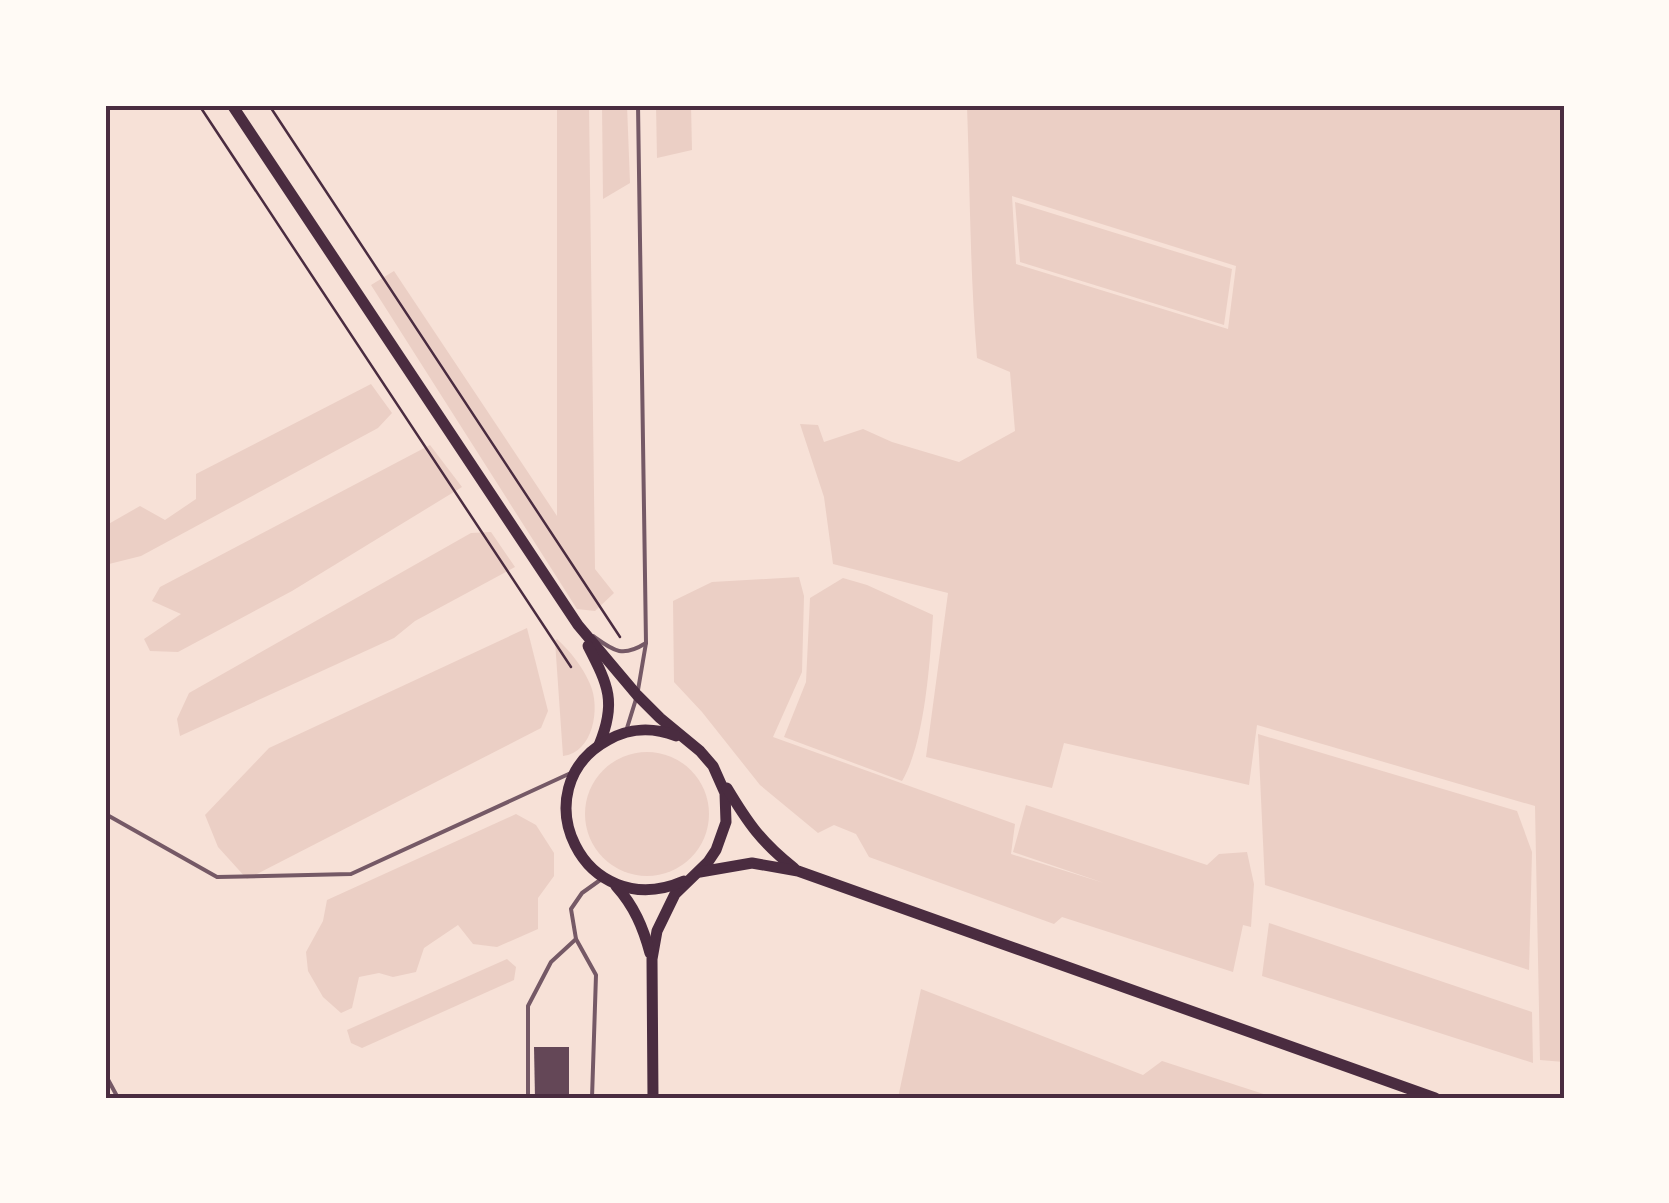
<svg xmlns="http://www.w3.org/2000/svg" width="1669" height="1203" viewBox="0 0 1669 1203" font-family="Overpass,sans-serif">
<rect width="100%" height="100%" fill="#f7e1d7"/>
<g fill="#ebcfc5" fill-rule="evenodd">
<path d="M557,105H589L595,569L614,593L595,611L577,609L371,285L394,271L557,516Z"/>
<path d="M602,105H627L630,183L603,199Z"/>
<path d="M656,105H691L692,150L657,158Z"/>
<path d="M967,105H1564V1062L1540,1060L1535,806L1257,725L1249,785L1064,743L1052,788L926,757L948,593L833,564L824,497L800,424L818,425L824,442L863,429L892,442L959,462L1015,431L1010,372L977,358C970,274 970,189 967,105ZM1012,196L1236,266L1228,329L1016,264Z"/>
<path d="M1015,202L1232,269L1224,325L1020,262Z"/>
<path d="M371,384L392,413L378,428L141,556L105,565V526L140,506L165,520L196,499V474Z"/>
<path d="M430,445L462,487L292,591L178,652L150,651L144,639L181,614L152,601L160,587Z"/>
<path d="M491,532L515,567L415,621L394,638L180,736L177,719L189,693L471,533Z"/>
<path d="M799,577L804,596L802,672L773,737L1015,824L1011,854L1104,883L1013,852L1026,805L1207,865L1219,854L1247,852L1254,884L1251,927L1243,925L1233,972L1062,917L1054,924L869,857L856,834L834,825L818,833L760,785L702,712L674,682L673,601L712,582Z"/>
<path d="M843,578L867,585L933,615C930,662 925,742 902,781L784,737L806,682L810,598Z"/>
<path d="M527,628L548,711L541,728L247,879L218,847L205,815L269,748Z"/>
<path d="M557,639C570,651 583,667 590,684C601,708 593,753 563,756L555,641Z"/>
<path d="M1258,734L1517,811L1532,852L1529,970L1265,885Z"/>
<circle cx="647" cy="814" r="62"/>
<path d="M516,814L536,825L554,853V876L538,898V929L497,947L473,944L458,925L424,948L416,972L393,977L379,973L359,977L352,1008L341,1013L323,997L308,971L306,952L323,921L327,900Z"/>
<path d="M1269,923L1532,1012L1533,1063L1262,976Z"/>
<path d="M507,959L516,967L514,980L362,1048L351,1043L347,1030Z"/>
<path d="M921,989L1143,1075L1162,1061L1276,1098H898Z"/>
</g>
<path fill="#644757" d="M534,1047H569V1098H535Z"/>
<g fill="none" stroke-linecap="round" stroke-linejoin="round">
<g stroke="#4a2c40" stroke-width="2.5">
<path d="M199,105L571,667"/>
<path d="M269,105L620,637"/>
</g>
<g stroke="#755966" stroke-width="4">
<path d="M593,636C614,651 622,658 646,643"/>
<path d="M638,690L646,643L638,105"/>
<path d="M627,728L636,699"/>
<path d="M105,818L109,816L217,877L351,874L573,772"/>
<path d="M105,1074L118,1098"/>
<path d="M528,1098V1006L551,962L576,939"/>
<path d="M592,1098L596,975L576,939L571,909L582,893L603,878"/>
</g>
<g stroke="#4a2c40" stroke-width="11">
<path d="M232,105L578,625L637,695L660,718L700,751L713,766L725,793L726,822L716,850L708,862L675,894L657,931L652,959L653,1098"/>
<path d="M588,646C608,685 617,702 599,745"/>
<path d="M676,736C653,727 629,728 608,740C520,788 583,925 684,881"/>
<path d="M727,788C748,823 761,842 794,868"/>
<path d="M700,872L752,863L798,871L1435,1098"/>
<path d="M616,886C634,906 643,927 650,953"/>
</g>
</g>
<rect width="1669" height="1203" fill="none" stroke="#fffaf5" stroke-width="215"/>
<rect x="108" y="108" width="1454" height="988" fill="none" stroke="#4a2c40" stroke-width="4"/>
</svg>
